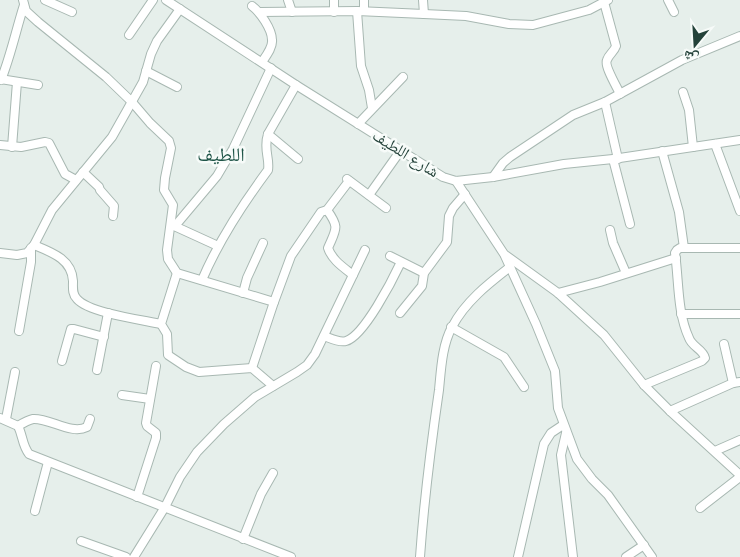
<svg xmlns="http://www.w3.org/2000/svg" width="740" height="557" viewBox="0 0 740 557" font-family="'DM Sans','Noto Naskh Arabic',sans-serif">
<rect width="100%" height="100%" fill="#e6efeb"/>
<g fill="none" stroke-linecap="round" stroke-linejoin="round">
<defs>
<g id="minor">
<path d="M23,0L26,11L38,22L106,77L132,102L150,123L169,141L171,148L165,178L164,190L173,205L167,250L168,259L177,273L274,302"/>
<path d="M45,0L72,12"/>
<path d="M166,0L296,85L443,177L456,181L493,177L564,164L613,159L740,140"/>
<path d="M288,0L292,12"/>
<path d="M334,0V12"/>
<path d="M364,0V11"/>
<path d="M423,0L424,14"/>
<path d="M668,0L674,12"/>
<path d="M604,2L616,46C614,52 609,54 607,60C604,66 617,87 620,94"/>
<path d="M252,6C260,12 272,29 272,40C273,47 266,56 262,62"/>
<path d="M357,11L361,66L369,90L372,108"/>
<path d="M260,12L357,11L424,14L466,16L509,24L533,25L589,10L608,0"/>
<path d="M129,35L153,0"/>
<path d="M146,71L177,87"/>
<path d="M0,79L38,85"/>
<path d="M1,80C11,55 16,30 24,5"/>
<path d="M683,92L689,110L693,147"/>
<path d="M605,102L618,159"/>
<path d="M358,124L403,77"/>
<path d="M268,134L298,159"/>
<path d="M715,144L740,211"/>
<path d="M0,145L21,147L45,142L49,143L65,174L76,180"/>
<path d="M12,147L17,82"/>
<path d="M662,151L679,212L684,248"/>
<path d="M613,159L630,224"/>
<path d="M83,172L99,187L100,190L114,206L113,216"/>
<path d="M493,177L503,163L510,157L573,115L605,102L682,60L740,36"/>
<path d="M347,179L386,208"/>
<path d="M456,181L504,254L558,293L604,335L644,385L670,411L740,475"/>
<path d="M369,195L401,150"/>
<path d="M327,210C340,228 336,229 328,248C332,260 343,267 353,275"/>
<path d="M172,225L218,246"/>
<path d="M175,226L217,176L233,149L271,68"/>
<path d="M610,230L613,243L626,273"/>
<path d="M34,245C51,252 72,259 73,281C73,288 72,294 77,299C89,313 143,320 161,324"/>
<path d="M0,253L17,255L27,253L34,245L52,210L112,137L143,82L151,54L157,41L180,9"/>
<path d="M390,256L424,273"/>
<path d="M505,256L536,324L555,371L558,408L577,459L592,479L608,495L652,557"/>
<path d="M177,273L161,324L167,334L168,355L186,367L199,372L252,368L273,386"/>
<path d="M202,280C219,240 242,205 268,170C270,158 263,149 268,134L296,85"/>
<path d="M243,293L247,278L263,243"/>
<path d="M558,293L600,282L676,258"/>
<path d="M400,313L422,286L424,273L447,242L449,216L453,208L465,194"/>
<path d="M681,314H740"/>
<path d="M451,327L504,357L524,387"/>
<path d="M19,331L31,262V248"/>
<path d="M324,336C330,338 339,343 346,341C364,336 393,279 401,262"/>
<path d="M724,344L733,383"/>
<path d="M62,361L71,329H74L104,337"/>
<path d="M252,368L274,302L291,256L321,212L327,210L349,181"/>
<path d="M97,370L108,313"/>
<path d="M644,385L702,361L705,358C703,349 692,347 689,338C677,312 679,281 675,253L677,250L680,248H740"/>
<path d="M122,395L150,399"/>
<path d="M670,411L733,383L740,382"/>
<path d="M0,418L18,426C23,436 22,445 29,454L291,557"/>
<path d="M6,419L15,372"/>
<path d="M18,426C23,423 28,420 33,419C50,418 71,435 87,427L90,419"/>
<path d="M566,433L561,455L573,557"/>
<path d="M715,451L740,440"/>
<path d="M137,497L156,438V433L147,426L146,423L156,366"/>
<path d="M700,508L740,477"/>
<path d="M35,511L48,462"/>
<path d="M243,539L261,494L273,473"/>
<path d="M81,541L126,557"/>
<path d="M134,557L165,507L180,477L197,452L224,424L255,397L297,372L307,365L315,354L365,250"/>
<path d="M420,557C424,501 431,445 439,390C441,370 442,345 452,327C465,302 488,284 510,267"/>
<path d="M518,557L544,444L551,433L563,425"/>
<path d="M626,557L644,545"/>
</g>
</defs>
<use href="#minor" stroke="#a8b8b2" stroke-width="10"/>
<use href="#minor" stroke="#fff" stroke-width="8"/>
</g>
<g text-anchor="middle" stroke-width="5" stroke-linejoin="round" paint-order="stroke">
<g font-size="16" fill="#24423a" stroke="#f7fbf9">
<text transform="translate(406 153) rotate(32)" y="6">شارع اللطيف</text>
</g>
<g font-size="19" fill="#1f5548" stroke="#f7fbf9">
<text x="221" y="161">اللطيف</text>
</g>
</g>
<g transform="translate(695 45) rotate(198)" stroke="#f7fbf9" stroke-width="4" paint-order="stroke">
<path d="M0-4L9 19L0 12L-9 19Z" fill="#24423a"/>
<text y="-8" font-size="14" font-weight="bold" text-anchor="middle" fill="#24423a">ش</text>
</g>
</svg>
